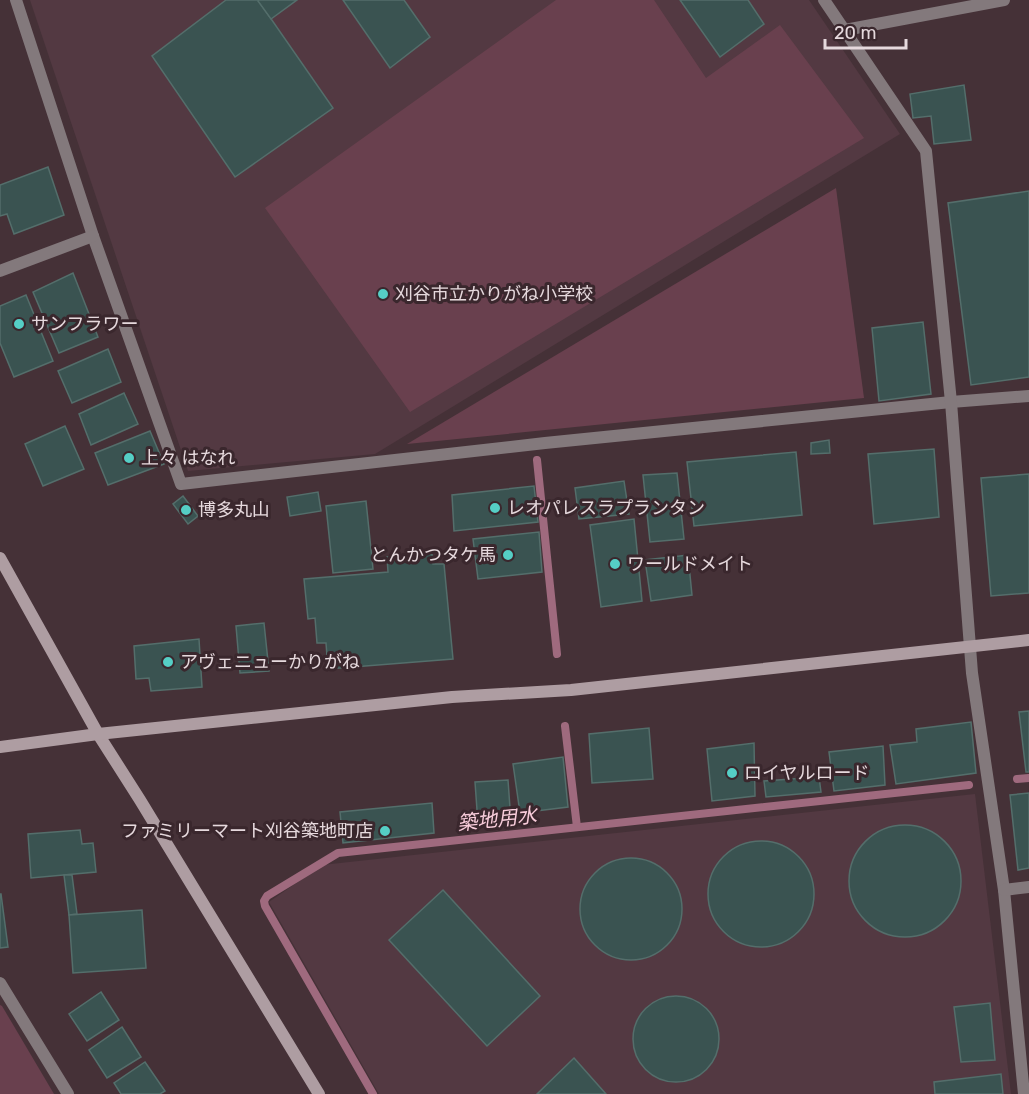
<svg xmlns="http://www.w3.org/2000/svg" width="1029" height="1094" viewBox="0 0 1029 1094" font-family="Rubik,'Noto Sans JP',sans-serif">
<rect width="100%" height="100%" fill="#453137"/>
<g fill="#533942">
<path d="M30,0H809L900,134L375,454L188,471Z"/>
<path d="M975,794L1011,1094H379L269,902L322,865Z"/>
</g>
<g fill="#69404e">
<path d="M556,0H654L706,78L780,25L864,138L410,412L265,208Z"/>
<path d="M836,188L864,398L407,444Z"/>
<path d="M0,1005L2,1006L54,1094H0Z"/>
</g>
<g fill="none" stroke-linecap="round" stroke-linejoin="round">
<g stroke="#9f6a7e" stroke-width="8">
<path d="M537,460L557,654"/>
<path d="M565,726L577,827"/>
<path d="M1017,779L1029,778"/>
<path d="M373,1094L265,906L264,901L267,896L338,853L969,785"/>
</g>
</g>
<g fill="#3a5351" stroke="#546e6b" stroke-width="1.5">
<path d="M226,0H258L333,108L235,177L152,56Z"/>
<path d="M259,0H297L271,19L258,1Z"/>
<path d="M343,0H404L430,37L390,68Z"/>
<path d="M680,0H748L764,24L720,57Z"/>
<path d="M964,85L971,140L934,144L931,116L913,118L910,94Z"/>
<path d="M48,167L64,215L14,234L7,214L0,216V185Z"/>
<path d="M1029,191V377L971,385L948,203Z"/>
<path d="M73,273L98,337L59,353L33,292Z"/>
<path d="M26,295L53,361L14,377L0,343V306Z"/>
<path d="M923,322L931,394L879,401L872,328Z"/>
<path d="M108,349L121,382L72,403L58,371Z"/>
<path d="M124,393L138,424L91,445L79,414Z"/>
<path d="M65,426L84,469L43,486L25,444Z"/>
<path d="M150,431L164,464L108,485L95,453Z"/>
<path d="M829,440L830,453L811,454V443Z"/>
<path d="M934,449L939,517L874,524L868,454Z"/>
<path d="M796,452L802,515L694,526L687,462Z"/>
<path d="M677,473L684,539L650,542L643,475Z"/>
<path d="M1029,474V593L991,596L981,478Z"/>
<path d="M624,481L629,514L579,519L575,488Z"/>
<path d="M534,486L538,522L454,531L452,495Z"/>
<path d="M318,492L321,511L290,516L287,497Z"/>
<path d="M183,496L198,516L188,524L173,504Z"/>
<path d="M366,501L373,569L333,573L326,506Z"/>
<path d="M634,519L642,601L601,607L590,525Z"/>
<path d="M539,532L542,572L478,579L473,539Z"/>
<path d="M432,554L433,564H444L453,659L328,669L326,643H317L315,618L308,619L304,579L388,572L387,557Z"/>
<path d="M688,555L692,595L651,601L645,560Z"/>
<path d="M264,623L269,671L240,673L236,626Z"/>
<path d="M199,639L202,687L151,691L149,678L136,679L134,646Z"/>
<path d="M1029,711V772H1026L1019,712Z"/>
<path d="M971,722L976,773L896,784L890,745L917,742L916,729Z"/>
<path d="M649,728L653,779L592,783L589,734Z"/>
<path d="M754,743L755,796L712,801L707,749Z"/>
<path d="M883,746L885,785L834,791L829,752Z"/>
<path d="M563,757L568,807L520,813L513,764Z"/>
<path d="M819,777L821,792L766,797L764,781Z"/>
<path d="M508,780L511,822L478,824L475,782Z"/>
<path d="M1029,793V868L1018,870L1010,795Z"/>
<path d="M432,803L434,833L343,843L340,812Z"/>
<circle cx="905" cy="881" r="56"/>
<path d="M80,830L82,844L93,843L96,872L31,878L28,834Z"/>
<circle cx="761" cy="894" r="53"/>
<circle cx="631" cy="909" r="51"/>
<path d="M64,875H72L77,914L69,915Z"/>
<path d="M443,890L540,996L487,1046L389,940Z"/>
<path d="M0,894H1L8,947L0,948Z"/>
<path d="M142,910L146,968L73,973L69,915Z"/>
<path d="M101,992L119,1020L87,1041L69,1014Z"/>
<circle cx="676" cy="1039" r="43"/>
<path d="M990,1003L995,1060L961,1062L954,1007Z"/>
<path d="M122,1027L141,1057L107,1078L89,1050Z"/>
<path d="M574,1058L606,1094H537Z"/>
<path d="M145,1062L165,1091L160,1094H121L114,1083Z"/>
<path d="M1001,1074L1003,1094H935L934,1082Z"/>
</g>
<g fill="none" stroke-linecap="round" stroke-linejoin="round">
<g stroke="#83797c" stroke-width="12">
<path d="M16,0L93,236L181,484L545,443L951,402L1029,396"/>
<path d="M824,0L926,151L951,402L972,673L1004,890L1024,1094"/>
<path d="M845,30L1004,0"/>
<path d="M0,271L93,236"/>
<path d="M1004,890L1029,887"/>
<path d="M0,983L68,1094"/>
</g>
<g stroke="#ae9da2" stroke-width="12">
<path d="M0,558L98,734L140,800L319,1094"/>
<path d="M0,747L98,734L452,697L571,690L1029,640"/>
</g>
</g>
<g fill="#55cec5" stroke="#3a272d" stroke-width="2">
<circle cx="383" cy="294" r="6"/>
<circle cx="19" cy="324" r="6"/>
<circle cx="129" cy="458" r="6"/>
<circle cx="495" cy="508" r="6"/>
<circle cx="186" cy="510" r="6"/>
<circle cx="508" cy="555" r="6"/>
<circle cx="615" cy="564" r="6"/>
<circle cx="168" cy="662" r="6"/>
<circle cx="732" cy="773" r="6"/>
<circle cx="385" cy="831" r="6"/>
</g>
<g text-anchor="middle" stroke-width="6" stroke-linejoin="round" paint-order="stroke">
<g font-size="18" fill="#e6d9dd" stroke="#3a272d" text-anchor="start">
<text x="395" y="300">刈谷市立かりがね小学校</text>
<text x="31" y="330">サンフラワー</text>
<text x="141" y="464">上々 はなれ</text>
<text x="507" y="514">レオパレスラプランタン</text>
<text x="198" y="516">博多丸山</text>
<text x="496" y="561" text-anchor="end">とんかつタケ馬</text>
<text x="627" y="570">ワールドメイト</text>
<text x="180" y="668">アヴェニューかりがね</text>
<text x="744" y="779">ロイヤルロード</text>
<text x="373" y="837" text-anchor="end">ファミリーマート刈谷築地町店</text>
</g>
<g font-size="20" font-style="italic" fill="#f9cddb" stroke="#3a272d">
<text transform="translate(497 819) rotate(-6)" y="7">築地用水</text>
</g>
</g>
<path d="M825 39v9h81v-9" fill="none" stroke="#e6d9dd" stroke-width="3"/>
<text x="834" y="39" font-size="18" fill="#e6d9dd" stroke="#3a272d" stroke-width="4.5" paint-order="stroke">20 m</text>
</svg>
